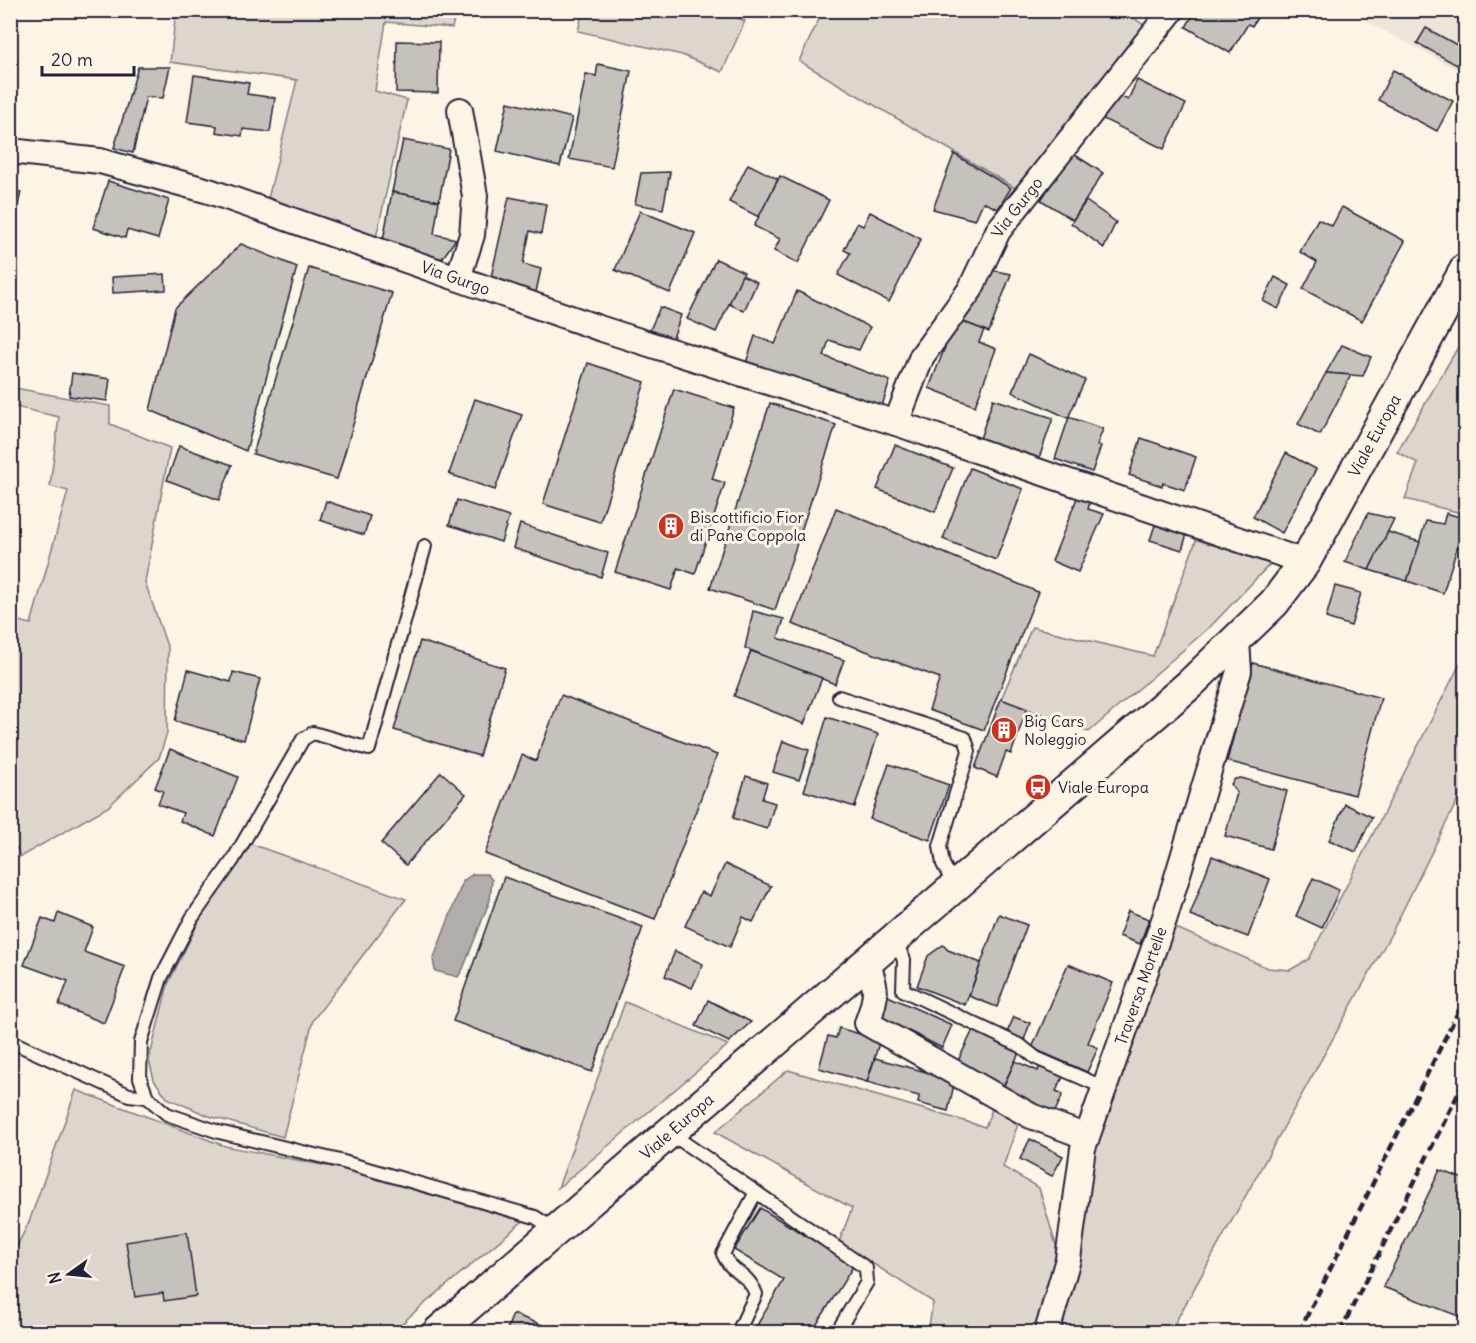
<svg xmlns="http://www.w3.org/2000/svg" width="1476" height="1343" viewBox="0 0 1476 1343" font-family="Delius,sans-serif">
<rect width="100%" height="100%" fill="#fcf5e5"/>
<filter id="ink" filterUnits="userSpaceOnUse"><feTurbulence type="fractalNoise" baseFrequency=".0167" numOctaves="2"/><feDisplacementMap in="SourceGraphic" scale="12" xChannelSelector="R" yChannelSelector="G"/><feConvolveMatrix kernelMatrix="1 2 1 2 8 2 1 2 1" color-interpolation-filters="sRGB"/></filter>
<g filter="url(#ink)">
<path fill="#ece5d8" d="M1369,11H1465V74L1368,22Z"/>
<g fill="#dcd6cc" stroke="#7f7c84" stroke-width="1.5">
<path d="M176,11H456L452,28L386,22L375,91L407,100L376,238L267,203L297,80L170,62Z"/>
<path d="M583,11H720L745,21L722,72L682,55L578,31Z"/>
<path d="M823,11H1123L1147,27L1022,192L799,61Z"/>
<path d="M1465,335L1466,514H1465L1405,499L1418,463L1397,452Z"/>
<path d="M10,387L110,406V424L170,448L145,582L168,649L167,733L159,758L108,807L20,857L17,849L10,846L11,619L31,624L68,491L50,486L59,417L11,406Z"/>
<path d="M1197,538L1270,564L1212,625L1089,732L1001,699L1032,627L1153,656Z"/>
<path d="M1465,654V785L1391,934L1170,1332H1057L1091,1161L1174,927L1268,968L1290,970L1309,959Z"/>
<path d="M251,844L406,899L313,1020L283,1137L209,1116L167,1098L154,1080L149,1060L168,984L206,907Z"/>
<path d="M625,1002L728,1045L558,1188Z"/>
<path d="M788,1070L985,1127L992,1109L1018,1124L1003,1167L1039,1188L1058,1252L1034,1332H928L933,1302L839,1242L852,1208L715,1132Z"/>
<path d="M76,1090L225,1146L353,1171L523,1221L410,1316L394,1332H11L10,1260L29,1222Z"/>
</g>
<path fill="#b2adab" stroke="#78757e" stroke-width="1.5" d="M473,874H487L492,880L490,900L463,969L458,977L435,971L433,960L463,881Z"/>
<g fill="#c6c1bb" stroke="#22223b" stroke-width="1.5">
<path d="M1196,10H1262L1252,26L1248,24L1230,53L1186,27Z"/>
<path d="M1426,28L1466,50V70L1417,43Z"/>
<path d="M397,41L439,42L438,93L396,92Z"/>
<path d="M598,64L631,71L612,167L569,159L586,74L596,76Z"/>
<path d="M138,67H170L163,98L146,97L133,153L114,148Z"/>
<path d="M1393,70L1453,101L1437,131L1378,100Z"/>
<path d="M194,75L249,83L247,94L275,98L270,132L243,129L242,136L216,132L217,126L187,122Z"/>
<path d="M1137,80L1186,104L1164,149L1103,119L1116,94L1128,100Z"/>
<path d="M508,102L572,118L560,166L497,151Z"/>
<path d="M403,140L449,149L439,201L392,192Z"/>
<path d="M1072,153L1103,173L1073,220L1041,200Z"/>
<path d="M954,154L1011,188L998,209L983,202L975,220L933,209Z"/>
<path d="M748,164L778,179L759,217L729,202Z"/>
<path d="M670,172L663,209L635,204L641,173Z"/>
<path d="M780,176L829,200L798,263L774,251L780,239L754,226Z"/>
<path d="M108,181L169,200L158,239L127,230L125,238L93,228Z"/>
<path d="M10,190L21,192L10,240Z"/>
<path d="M392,192L439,201L434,234L456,239L441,260L383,240Z"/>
<path d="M509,197L546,204L541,234L530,231L523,264L541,269L536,292L491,277Z"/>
<path d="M1086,201L1116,222L1104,248L1071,223Z"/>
<path d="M1342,207L1405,241L1362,321L1303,289L1317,262L1300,252L1318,219L1332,226Z"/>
<path d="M640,211L695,233L670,293L615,270Z"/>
<path d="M870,212L921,239L889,302L838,275L850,253L844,250L857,223L863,226Z"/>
<path d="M241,244L297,267L246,451L150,410L175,308Z"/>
<path d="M716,259L744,272L716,332L687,319Z"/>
<path d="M309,268L392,293L337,479L253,454Z"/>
<path d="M991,270L1011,274L989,332L956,319Z"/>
<path d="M165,274L166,290L113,293L112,277Z"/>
<path d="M742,275L757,282L744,311L729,304Z"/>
<path d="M1275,277L1290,285L1278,309L1263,301Z"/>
<path d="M797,291L870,327L859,350L829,340L824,356L890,381L881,409L746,363L755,336L775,344Z"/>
<path d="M660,307L681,315L673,338L650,330Z"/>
<path d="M956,319L984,330L979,342L996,349L975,406L929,388Z"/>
<path d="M1342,345L1371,357L1363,376L1326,373Z"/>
<path d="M1029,354L1085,380L1068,418L1012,392Z"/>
<path d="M588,363L645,382L600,522L543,504Z"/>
<path d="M72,373L110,379L107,401L69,396Z"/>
<path d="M1326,373L1351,375L1320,435L1298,424Z"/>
<path d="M674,389L734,408L712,479L725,483L695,574L678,568L671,590L615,572Z"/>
<path d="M475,399L522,415L495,490L449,474Z"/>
<path d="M993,399L1053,418L1038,461L979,442Z"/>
<path d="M770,403L836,425L775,610L710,588Z"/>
<path d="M1069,417L1103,429L1097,445L1101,446L1092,472L1055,459Z"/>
<path d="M1141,438L1196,457L1185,490L1163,483L1162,486L1129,475Z"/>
<path d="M895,445L953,468L935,512L877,489Z"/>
<path d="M179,446L232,465L219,500L167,480Z"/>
<path d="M1286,453L1316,469L1282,533L1253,517Z"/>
<path d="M970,468L1023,489L996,560L943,539Z"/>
<path d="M1077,498L1090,502L1088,509L1104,514L1078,572L1052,561Z"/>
<path d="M457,500L509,517L501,542L449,525Z"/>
<path d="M326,501L370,516L364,535L320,520Z"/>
<path d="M836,508L1038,592L984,730L929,710L940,678L792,624Z"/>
<path d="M1368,513L1394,519L1369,570L1345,562Z"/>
<path d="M1446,513L1466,519L1443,593L1407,581L1426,521L1443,524Z"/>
<path d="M1466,519V545L1458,543Z"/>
<path d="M520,524L608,553L601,577L513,548Z"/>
<path d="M1155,525L1187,534L1182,550L1150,540Z"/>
<path d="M1388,532L1420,542L1407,581L1369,570Z"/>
<path d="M1335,586L1361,593L1351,626L1326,618Z"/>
<path d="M753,611L784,619L778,638L844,660L835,684L745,648Z"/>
<path d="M420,641L505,668L479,756L394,730Z"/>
<path d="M751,651L822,678L804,724L734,696Z"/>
<path d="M1253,663L1381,698L1355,795L1227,761Z"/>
<path d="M188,670L231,682L233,672L260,679L244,740L175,721Z"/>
<path d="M561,695L717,755L655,919L485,854L522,755L536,761Z"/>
<path d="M1001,699L1027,709L1011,754L1006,752L997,777L975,768Z"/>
<path d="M827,717L878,734L855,807L804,791Z"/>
<path d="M783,741L809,750L799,780L773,772Z"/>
<path d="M170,749L238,777L215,836L180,821L183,813L158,804L163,791L155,788Z"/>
<path d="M889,764L949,785L930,840L870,819Z"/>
<path d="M441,772L466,794L406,865L381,843Z"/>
<path d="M746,776L767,783L762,799L775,803L767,829L733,818Z"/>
<path d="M1241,778L1287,791L1271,849L1225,836L1237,793L1231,784L1235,779Z"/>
<path d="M1345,804L1372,817L1356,852L1329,840Z"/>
<path d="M1212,856L1270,879L1248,937L1190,915Z"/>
<path d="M725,864L771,886L753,922L743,917L730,947L685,926L701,892L710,896Z"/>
<path d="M504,877L643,927L592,1072L453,1021Z"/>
<path d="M1313,878L1339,890L1322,928L1296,916Z"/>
<path d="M1128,911L1149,919L1140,944L1119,936Z"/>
<path d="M58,913L93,927L84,952L125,967L104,1023L59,1005L68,981L24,965L42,918L55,923Z"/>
<path d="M999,914L1027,925L997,1007L969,996Z"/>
<path d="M943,945L948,950L981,963L965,1005L917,986L928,956Z"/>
<path d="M675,951L703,964L692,988L665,976Z"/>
<path d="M1068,964L1113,983L1088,1043L1098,1048L1087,1072L1032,1048Z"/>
<path d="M888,996L952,1025L942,1048L905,1029L903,1034L879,1020Z"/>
<path d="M708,1000L751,1022L729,1042L696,1026Z"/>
<path d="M1014,1017L1030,1023L1024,1040L1005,1037Z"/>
<path d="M839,1028L880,1040L867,1082L819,1068L828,1036L836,1038Z"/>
<path d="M973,1030L1019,1053L1003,1086L957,1063Z"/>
<path d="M875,1058L955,1080L948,1111L918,1103L919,1096L867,1082Z"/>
<path d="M1015,1061L1038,1071L1040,1066L1063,1077L1056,1091L1063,1094L1053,1116L1001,1092Z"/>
<path d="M1030,1139L1063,1156L1052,1176L1020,1159Z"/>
<path d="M1440,1170L1466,1180V1319L1383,1287Z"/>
<path d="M760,1208L854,1265L812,1332H753L784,1280L734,1250Z"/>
<path d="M187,1232L196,1296L164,1301L163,1293L135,1297L126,1242Z"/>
<path d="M513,1314L561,1332H506Z"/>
</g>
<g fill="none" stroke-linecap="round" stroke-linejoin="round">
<defs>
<g id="service">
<path d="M425,546L369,749L313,733L303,739L233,860L192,918L161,978L141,1042L140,1078L147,1097L167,1114L219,1132L340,1161L535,1217L554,1229"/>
<path d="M839,697L965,738L969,751L940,846L943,864L954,885"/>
<path d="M895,940L904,960L903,990L1021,1046L1036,1058L1105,1088"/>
<path d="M10,1041L129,1095L147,1097"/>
<path d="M670,1133L866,1268L867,1282L837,1332"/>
<path d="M738,1332L756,1294C746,1270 732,1275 723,1254L756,1192"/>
</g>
<g id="minor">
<path id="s1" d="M10,151L100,161L209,191L599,328L896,423L1305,562"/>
<path d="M458,278L472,235L475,196L460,110"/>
<path id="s2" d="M896,423L922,356L970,290L998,231L1172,10"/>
<path d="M867,963C878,989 877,997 867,1023L1031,1116L1087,1137"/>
<path id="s3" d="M1047,1332L1068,1259L1083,1148L1165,917L1239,671L1237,641"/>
</g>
<g id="tertiary">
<path id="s4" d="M438,1332L1190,684L1274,603L1305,562L1466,268"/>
</g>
</defs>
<use href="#service" stroke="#22223b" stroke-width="16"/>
<use href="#minor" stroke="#22223b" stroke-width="28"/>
<use href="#tertiary" stroke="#22223b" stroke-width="34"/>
<use href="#service" stroke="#fcf5e5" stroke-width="12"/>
<use href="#minor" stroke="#fcf5e5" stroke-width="24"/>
<use href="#tertiary" stroke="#fcf5e5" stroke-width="30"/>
<g stroke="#22223b" stroke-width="4.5" stroke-dasharray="9 4.5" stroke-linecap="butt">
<path d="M1299,1332L1466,996"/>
<path d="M1340,1332L1466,1078"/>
</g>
</g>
</g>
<defs>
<symbol id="building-disc" viewBox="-11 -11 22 22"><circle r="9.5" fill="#c8321e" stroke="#fcf5e5"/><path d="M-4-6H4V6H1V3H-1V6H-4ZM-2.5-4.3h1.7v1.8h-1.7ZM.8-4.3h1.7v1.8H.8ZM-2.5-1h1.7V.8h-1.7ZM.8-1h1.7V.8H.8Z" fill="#fff"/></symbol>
<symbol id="bus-disc" viewBox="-11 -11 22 22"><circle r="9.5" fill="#c8321e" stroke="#fcf5e5"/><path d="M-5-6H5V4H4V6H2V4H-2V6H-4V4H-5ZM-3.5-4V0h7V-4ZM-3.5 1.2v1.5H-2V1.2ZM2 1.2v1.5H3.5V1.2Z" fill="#fff"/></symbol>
</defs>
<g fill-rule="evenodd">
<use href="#building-disc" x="656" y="511" width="30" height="30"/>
<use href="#building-disc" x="989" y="715" width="30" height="30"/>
<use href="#bus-disc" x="1023" y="772" width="30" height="30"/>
</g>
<g text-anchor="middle" stroke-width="6" stroke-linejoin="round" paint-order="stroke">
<g font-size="16" fill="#22223b" stroke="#fcf5e5">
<text dy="6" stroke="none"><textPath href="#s2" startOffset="249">Via Gurgo</textPath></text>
<text dy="6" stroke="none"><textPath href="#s1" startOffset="465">Via Gurgo</textPath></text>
<text dy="6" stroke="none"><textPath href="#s4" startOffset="1305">Viale Europa</textPath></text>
<text dy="6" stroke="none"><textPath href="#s3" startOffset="360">Traversa Mortelle</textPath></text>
<text dy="6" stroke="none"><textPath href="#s4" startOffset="315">Viale Europa</textPath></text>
</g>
<g font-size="16" fill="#22223b" stroke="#fcf5e5" text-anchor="start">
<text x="690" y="523">Biscottificio Fior<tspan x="690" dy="18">di Pane Coppola</tspan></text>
<text x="1024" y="727">Big Cars<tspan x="1024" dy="18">Noleggio</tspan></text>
<text x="1058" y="793">Viale Europa</text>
</g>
</g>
<rect width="1476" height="1343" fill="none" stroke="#fcf5e5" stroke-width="36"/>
<rect x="18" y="18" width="1440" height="1307" fill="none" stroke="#22223b" stroke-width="2" filter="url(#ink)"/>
<g transform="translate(69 1274) rotate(255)" stroke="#fcf5e5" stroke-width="4.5" paint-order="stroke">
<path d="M0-4.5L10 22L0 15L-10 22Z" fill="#22223b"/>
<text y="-9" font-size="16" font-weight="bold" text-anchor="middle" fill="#22223b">N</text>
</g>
<path d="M42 66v9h92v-9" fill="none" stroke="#22223b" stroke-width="3"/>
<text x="51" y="66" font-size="18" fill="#22223b" stroke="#fcf5e5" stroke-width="4.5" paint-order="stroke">20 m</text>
</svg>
